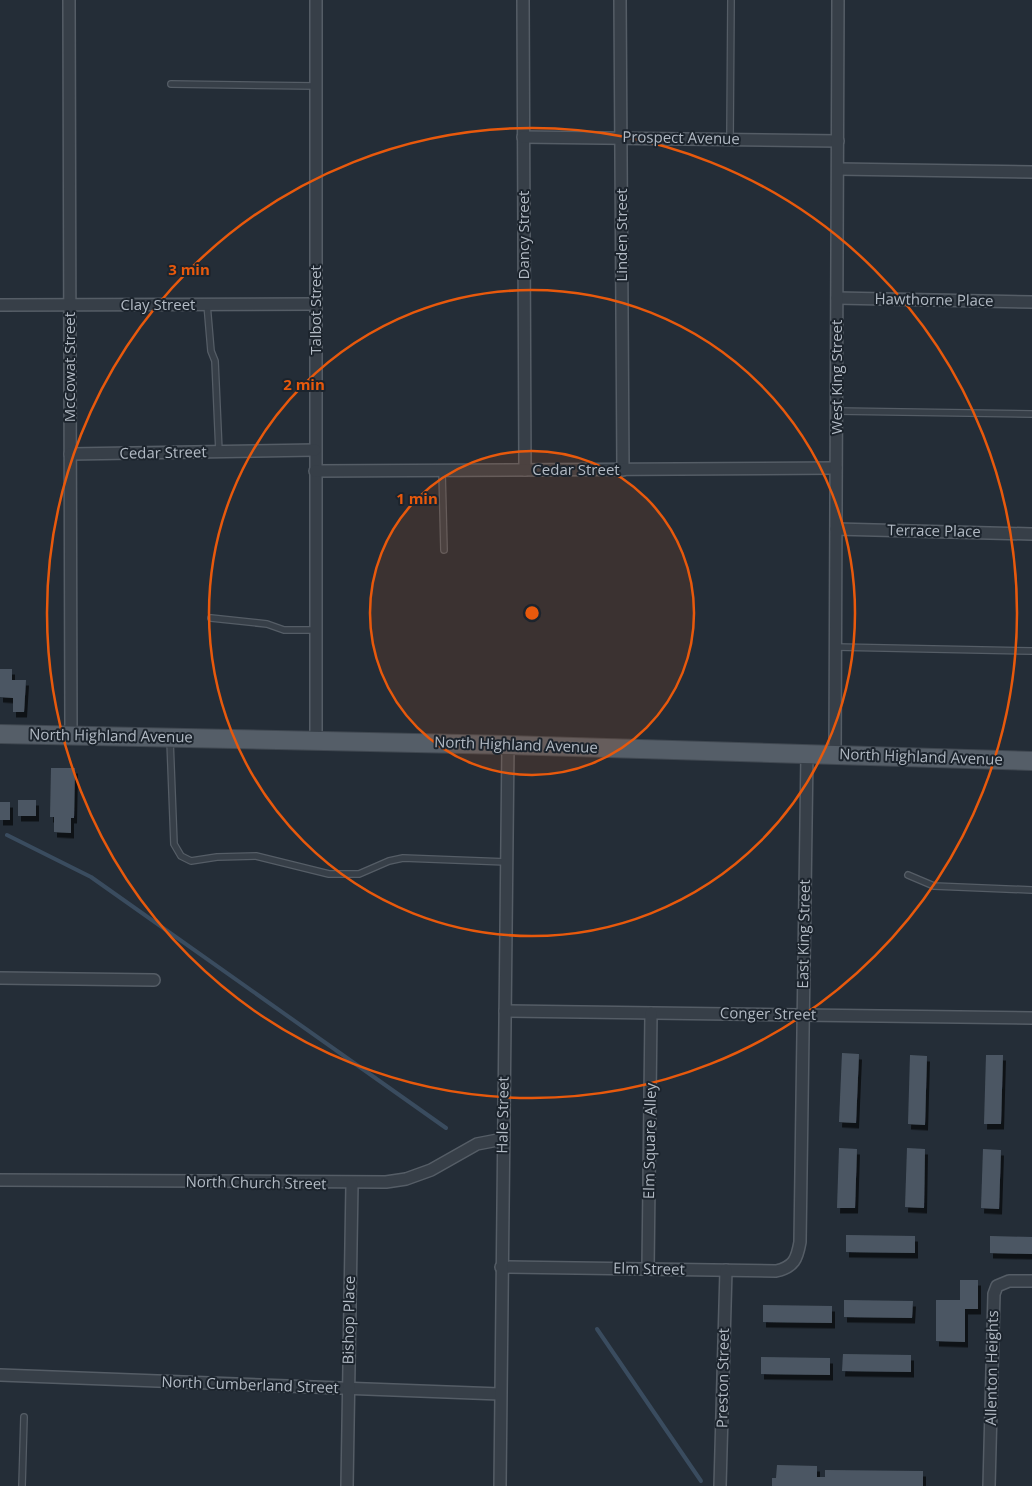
<svg xmlns="http://www.w3.org/2000/svg" width="1032" height="1486" viewBox="0 0 1032 1486" font-family="'Open Sans',sans-serif">
<defs>
<filter id="shadow"><feDropShadow dx="3" dy="5.5" stdDeviation="0" flood-color="#0009"/></filter>
</defs>
<rect width="100%" height="100%" fill="#242d37"/>
<g fill="none" stroke-linecap="round" stroke-linejoin="round">
<g stroke="#3a4c5f" stroke-width="4">
<path d="M7,835L91,877L446,1128"/>
<path d="M597,1329L701,1481"/>
</g>
</g>
<g fill="#4c5763" filter="url(#shadow)">
<path d="M0,669H12V680H26L24,712H13V698L0,697Z"/>
<path d="M51,768H75L74,818H71V833L54,832V817H50Z"/>
<rect x="18" y="800" width="18" height="16"/>
<rect x="0" y="802" width="10" height="18"/>
<path d="M842,1053L859,1054L856,1123L839,1122Z"/>
<path d="M910,1055L927,1056L925,1125L908,1124Z"/>
<path d="M986,1055H1003L1001,1124H984Z"/>
<path d="M839,1148L857,1149L855,1208H837Z"/>
<path d="M907,1148L925,1149L924,1208L905,1207Z"/>
<path d="M983,1149L1001,1150L999,1209L981,1208Z"/>
<path d="M846,1235L915,1236V1253L846,1252Z"/>
<path d="M990,1236L1032,1237V1254L990,1253Z"/>
<path d="M960,1280H978V1309H965V1342L936,1341V1300H960Z"/>
<path d="M844,1300L913,1301L912,1318L844,1317Z"/>
<path d="M763,1305L832,1306V1323L763,1322Z"/>
<path d="M843,1354L911,1355V1372L842,1371Z"/>
<path d="M761,1357L830,1358V1375L761,1374Z"/>
<path d="M777,1465L817,1466V1477H825V1470L923,1471V1486H772V1478H776Z"/>
</g>
<g fill="none" stroke-linecap="round" stroke-linejoin="round">
<defs>
<g id="lane">
<path d="M171,84L316,86"/>
<path d="M730,139L731,0"/>
<path d="M207,304L211,351L215,361L219,452"/>
<path d="M836,411L1032,414"/>
<path d="M442,471L444,550"/>
<path d="M211,618L267,624L284,630H318"/>
<path d="M836,647L1032,651"/>
<path d="M170,740L174,844L181,856L191,861L217,857L256,856L329,874H359L389,861L403,858L507,862"/>
<path d="M908,875L934,886L1032,890"/>
<path d="M22,1486L24,1417"/>
</g>
<g id="street">
<path d="M69,0L71,734"/>
<path d="M316,0V740"/>
<path d="M523,0L525,470"/>
<path d="M620,0L623,470"/>
<path d="M523,137L838,141"/>
<path d="M838,169L1032,172"/>
<path d="M837,298L1032,302"/>
<path d="M0,305L316,304"/>
<path d="M70,454L315,450"/>
<path d="M315,471L836,468"/>
<path d="M836,529L1032,534"/>
<path d="M835,755L838,0"/>
<path d="M0,978L154,980"/>
<path d="M505,1011L1032,1018"/>
<path d="M0,1180L386,1182L406,1179L431,1170L477,1144L503,1139"/>
<path d="M501,1267L776,1271C794,1267 797,1259 800,1242L807,754"/>
<path d="M648,1269L651,1013"/>
<path d="M0,1375L500,1394"/>
<path d="M347,1486L352,1184"/>
<path d="M500,1486L508,745"/>
<path d="M720,1486L726,1270"/>
<path d="M989,1486L994,1294L997,1286L1009,1281H1032"/>
</g>
<path id="primary" d="M0,734L508,745L1032,761"/>
</defs>
<use href="#lane" stroke="#555d66" stroke-width="8"/>
<use href="#street" stroke="#555d66" stroke-width="14"/>
<use href="#primary" stroke="#404851" stroke-width="20"/>
<use href="#lane" stroke="#373f48" stroke-width="5.5"/>
<use href="#street" stroke="#373f48" stroke-width="11"/>
<use href="#primary" stroke="#555e68" stroke-width="18"/>
</g>
<circle cx="532" cy="613" r="162" fill="#e8590c" fill-opacity=".12"/>
<g fill="none" stroke="#e8590c" stroke-width="2.5">
<circle cx="532" cy="613" r="162"/>
<circle cx="532" cy="613" r="323"/>
<circle cx="532" cy="613" r="485"/>
</g>
<g text-anchor="middle" stroke-width="4" stroke-linejoin="round" paint-order="stroke">
<g font-size="15" fill="#b2bac4" stroke="#1c242d">
<text transform="translate(681 138) rotate(1)" y="5">Prospect Avenue</text>
<text transform="translate(524 235) rotate(-90)" y="5">Dancy Street</text>
<text transform="translate(622 235) rotate(-90)" y="5">Linden Street</text>
<text transform="translate(934 300) rotate(1)" y="5">Hawthorne Place</text>
<text x="158" y="310">Clay Street</text>
<text transform="translate(316 310) rotate(-90)" y="5">Talbot Street</text>
<text transform="translate(70 367) rotate(-90)" y="5">McCowat Street</text>
<text transform="translate(837 377) rotate(-90)" y="5">West King Street</text>
<text transform="translate(163 453) rotate(-1)" y="5">Cedar Street</text>
<text x="576" y="475">Cedar Street</text>
<text transform="translate(934 531) rotate(1)" y="5">Terrace Place</text>
<text transform="translate(111 736) rotate(1)" y="5">North Highland Avenue</text>
<text transform="translate(516 745) rotate(2)" y="5">North Highland Avenue</text>
<text transform="translate(921 757) rotate(2)" y="5">North Highland Avenue</text>
<text transform="translate(804 934) rotate(-89)" y="5">East King Street</text>
<text transform="translate(768 1014) rotate(1)" y="5">Conger Street</text>
<text transform="translate(503 1115) rotate(-89)" y="5">Hale Street</text>
<text transform="translate(650 1141) rotate(-89)" y="5">Elm Square Alley</text>
<text transform="translate(256 1183) rotate(1)" y="5">North Church Street</text>
<text transform="translate(649 1269) rotate(1)" y="5">Elm Street</text>
<text transform="translate(349 1320) rotate(-89)" y="5">Bishop Place</text>
<text transform="translate(992 1368) rotate(-89)" y="5">Allenton Heights</text>
<text transform="translate(723 1378) rotate(-89)" y="5">Preston Street</text>
<text transform="translate(250 1385) rotate(2)" y="5">North Cumberland Street</text>
</g>
</g>
<circle cx="532" cy="613" r="8" fill="#e8590c" stroke="#1c242d" stroke-width="2.5"/>
<g font-size="15" text-anchor="middle" font-weight="bold" fill="#e8590c" stroke="#1c242d" stroke-width="4" stroke-linejoin="round" paint-order="stroke">
<text x="189" y="275">3 min</text>
<text x="304" y="390">2 min</text>
<text x="417" y="504">1 min</text>
</g>
</svg>
